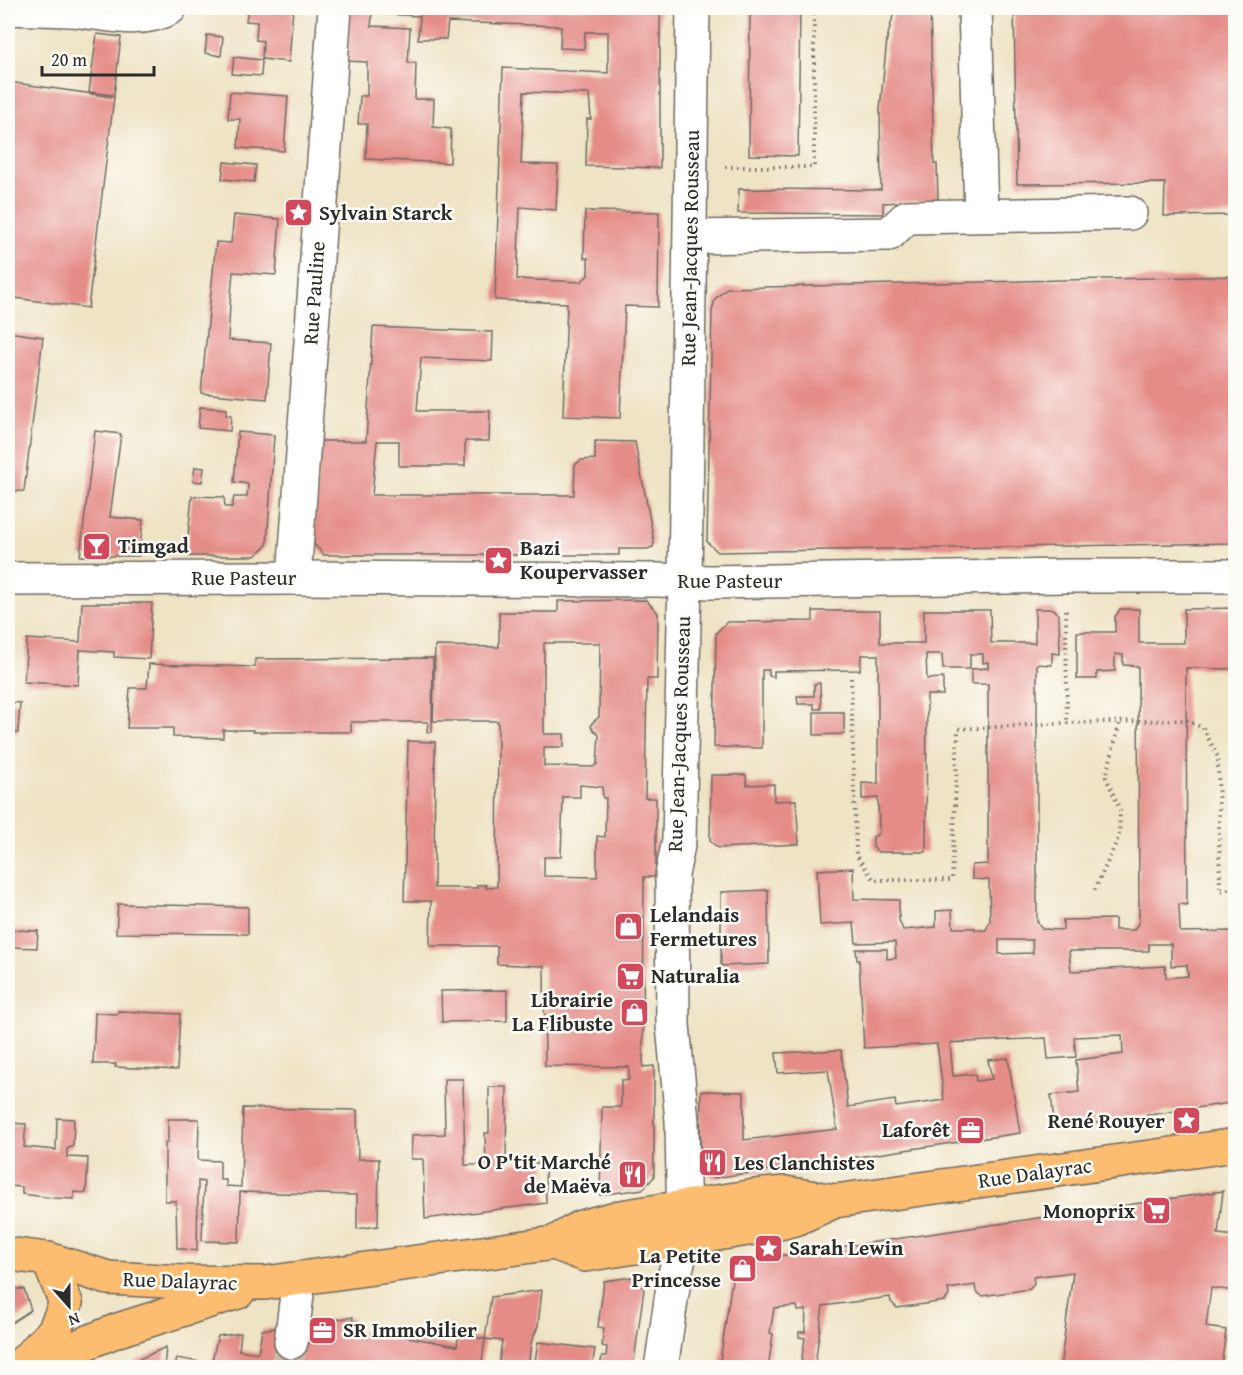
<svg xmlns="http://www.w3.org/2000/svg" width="1243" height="1375" viewBox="0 0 1243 1375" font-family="'Gentium Book Plus',serif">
<rect width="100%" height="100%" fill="#fdfcf7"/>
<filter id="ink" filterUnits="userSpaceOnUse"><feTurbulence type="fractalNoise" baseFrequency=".0167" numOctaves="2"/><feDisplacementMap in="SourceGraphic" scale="12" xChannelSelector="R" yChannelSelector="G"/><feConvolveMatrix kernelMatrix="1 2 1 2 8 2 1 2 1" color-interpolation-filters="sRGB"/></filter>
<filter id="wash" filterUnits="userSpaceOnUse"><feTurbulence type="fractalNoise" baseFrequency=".008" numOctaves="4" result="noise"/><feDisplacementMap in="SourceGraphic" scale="24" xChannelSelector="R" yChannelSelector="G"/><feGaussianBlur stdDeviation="1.35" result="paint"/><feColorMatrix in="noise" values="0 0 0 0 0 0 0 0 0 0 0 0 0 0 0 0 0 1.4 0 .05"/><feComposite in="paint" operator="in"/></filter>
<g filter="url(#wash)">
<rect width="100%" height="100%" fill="#eee3c5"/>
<g id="blocks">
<g fill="#e58c88" fill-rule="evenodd">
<path d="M248,8H293L289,62L262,59L263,41L256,40L257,22L246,21Z"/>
<path d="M350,8H373L371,26L410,28L408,63H416L415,99H434L433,127L451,129L450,163L366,159L367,124H358L360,96H367V62L346,61Z"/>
<path d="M378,8H660V168L586,166L587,119H591L589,94L524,92L521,164L558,165L556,210L520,207L517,279L581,282L588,275V258H584L585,211L659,212L658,307L625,306L620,418L563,416L567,303L495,300L503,68L608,73V32H585L584,49L560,48L561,26L448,22L446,39H418L420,16L383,14L384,10L378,9Z"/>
<path d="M750,8H800L798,156L749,155Z"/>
<path d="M895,8H930L934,164H937L938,200L883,203V214L738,213L739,189L881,190L880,109L887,39Z"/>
<path d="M1014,8H1236V215L1164,216L1165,183L1017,184Z"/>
<path d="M97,34L121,37L114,95L89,92Z"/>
<path d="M207,35L223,37L221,56L205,53Z"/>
<path d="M234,57L262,60L261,76L232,74Z"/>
<path d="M8,82L114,97L88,308L8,297Z"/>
<path d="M230,92L288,96L284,151L238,148L240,119H228Z"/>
<path d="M224,162L256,165L254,182L222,179Z"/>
<path d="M234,215L280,219L276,275L233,272L230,305L228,340L271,343L267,399L201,393L216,242L231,243Z"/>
<path d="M1236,276V543L718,552L707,542L712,311L715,299L727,288Z"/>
<path d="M373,327L493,332L492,361L421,358L417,411H490L489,441H465V466H399V441H377L372,495H574L575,465L581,460L595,459V441L635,442L654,541L653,547L647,549H619V555H324L313,543L320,441H366Z"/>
<path d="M8,332L43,337L24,491L8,492Z"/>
<path d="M200,407L226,409V415L231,416L230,431L198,428Z"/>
<path d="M95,431L121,434L110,517L143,520L139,556H80Z"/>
<path d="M238,432L274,435L267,545L255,556H186L192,496L224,497L225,507H232L234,497H247L248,484L234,482Z"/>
<path d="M195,467L204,468L202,482L193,481Z"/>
<path d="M646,600L658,613L657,679H647L645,798H656V877H644L643,1067L654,1066V1177L643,1189L600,1195L602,1107H621V1080H629V1067L545,1066L544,966L497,964V946H430L431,901H404L408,741L435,742L434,888H477V885H486V888L497,887L498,721H433L435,646L499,647V612H558V601ZM544,643H600L599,717L592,723L591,727L599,735L597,764L593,767L544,766V747H564V734H544ZM580,785L602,787L603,798H606L605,837L597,836V877L544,876V857H561L563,797H580Z"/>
<path d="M8,603H11L9,627H8Z"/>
<path d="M82,603H152L149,659L114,657V652L80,650L78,685L24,682L27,639L80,642Z"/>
<path d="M1236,608V669L1186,668L1187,905L1179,904L1180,932L1236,931V1102L1055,1129L1051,1095L1079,1092L1076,1060L1123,1054L1122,1035L1074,1037L1076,1057L1048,1059L1046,1038L950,1043L953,1076L975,1074L976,1081L992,1079L988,1060L1008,1058L1020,1133L714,1178L700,1167L701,1091L744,1092V1140L837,1129L828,1070L778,1073L776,1053L841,1050L848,1107L895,1100L896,1107L944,1100L937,1044L864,1048L859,960H857L856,949H887V959L896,958L895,942L856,943L854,923L820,925L817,870L853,868L854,899L899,900V920L903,930L936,927V911L952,910L953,928H975V930H986L990,921L989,880L972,879V865L988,864V684H971V669L988,668V662L983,663V654H970V669H943L942,654H926L927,679L943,678V695H927L926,852H878L873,847V837L879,833L878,798L862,799V783L878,784V655H861L860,670L774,671V677L769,676V670H762V748L714,747L716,633L727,622L813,621V611H880V643H924V610H990L991,643H1035V609H1054L1059,615L1060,654L1052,653V665L1037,664V921L1042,929L1063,930V920L1115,919V930H1134L1139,922L1138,666L1123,665V655L1115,654V671L1097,672V679H1077V632H1115V617L1120,609H1139V643H1184V609ZM999,940H1032L1033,953L999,954ZM1149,944H1171V966L1187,965L1188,976L1166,978L1165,966L1071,971L1069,951H1149Z"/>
<path d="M433,658L432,732H427L428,722H351V732H253V730H223V738L173,737V728H127L130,688H147L149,664L255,667V659Z"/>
<path d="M820,683L821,709H814V704H798L797,696H814V684Z"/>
<path d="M8,702L20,703L18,733L8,732Z"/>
<path d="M814,712H844V734L814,735Z"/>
<path d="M711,775H746L747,785L774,784V801L796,800L799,844L718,848L710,841Z"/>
<path d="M768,890L769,964L721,966V892Z"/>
<path d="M118,904L248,907V934L116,933Z"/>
<path d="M11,930L38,931L37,948L10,947Z"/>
<path d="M507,990V1021L442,1022L441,991Z"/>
<path d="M118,1011L180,1014L177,1070L115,1067L116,1064H93L95,1013L118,1014Z"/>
<path d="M444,1079H463L465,1165H486L485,1133H489V1087H507L506,1163H545L546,1203L425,1219L423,1159H411L412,1135L445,1134Z"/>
<path d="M243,1108L357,1110L358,1159H379L378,1226L357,1229V1195L240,1192L239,1242L202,1241L204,1182L198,1181L197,1251L177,1248L176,1201H165V1142H168V1119H199L198,1160L220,1161V1180H226V1186L241,1187Z"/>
<path d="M57,1118L74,1119L73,1146L67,1149V1157L88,1158L86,1193L74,1192V1199L54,1198L22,1194V1187L8,1186V1123L26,1124L24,1147L56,1150Z"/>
<path d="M1223,1191L1218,1234L1236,1236V1291L1211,1288L1206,1327L1226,1330L1221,1368H1060L1073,1272L1033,1277L1034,1283L1030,1289L982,1296L976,1291L975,1285L948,1289L949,1295L945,1301L897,1308L891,1302L890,1297L823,1306L815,1365L801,1363L805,1338L799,1337V1332H805L806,1310L798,1311L797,1306L774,1308L770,1333L773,1334L768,1368H719L733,1273L745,1261Z"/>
<path d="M632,1277L644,1289L633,1368H600L602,1356H606L607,1347L602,1346L604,1328L598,1327L604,1281Z"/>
<path d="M8,1289H24L31,1310L8,1325Z"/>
<path d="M542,1290L538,1326L531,1343L528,1368H498L502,1341L485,1339L491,1297Z"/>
<path d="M353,1317L351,1331L391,1338L392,1334L457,1346L458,1338L461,1336L485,1339L481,1368H175L177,1358L211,1364L218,1336L241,1333L239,1350L258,1353L262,1330L281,1327L305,1329L314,1322Z"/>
<path d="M538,1342L595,1349L592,1368H534Z"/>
<path d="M166,1347L164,1368H134L135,1361Z"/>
</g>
</g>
</g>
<g filter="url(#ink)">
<use href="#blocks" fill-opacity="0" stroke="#6f6b61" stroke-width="1.5"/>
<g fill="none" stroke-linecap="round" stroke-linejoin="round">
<path stroke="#c7bea6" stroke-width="33" stroke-dasharray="33 16" stroke-linecap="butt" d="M287,1368L291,1342"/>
<defs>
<g id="minor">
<path d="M8,8C28,9 48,9 69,10C103,12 139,25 170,8"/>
<path d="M975,8L981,215"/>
<path d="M691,237L889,234L907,217L1130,213"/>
<path d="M294,578L335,8"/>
<path d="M8,579L294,578L658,580L710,582L1065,576H1236"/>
<path d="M291,1342L299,1279"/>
<path d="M661,1368L675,1273L684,1240L682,1121L673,1025L672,875L679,840L685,581L693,8"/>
</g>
<g id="major">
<path d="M554,1243L585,1255L767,1226L795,1219L835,1201L1236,1145"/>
<path d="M8,1254L48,1259L108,1278L185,1282L265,1283L554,1243L581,1227L620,1217L755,1196L785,1193L835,1201"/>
<path d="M24,1362L54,1331L66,1303L48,1259"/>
<path d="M24,1368L118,1330L238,1292"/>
</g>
</defs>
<use href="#minor" stroke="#6f6b61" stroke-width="36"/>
<use href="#major" stroke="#6f6b61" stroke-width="36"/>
<g stroke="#6f6b61" stroke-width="4" stroke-dasharray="1.5 4.5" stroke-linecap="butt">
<path d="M725,167H814V8"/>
<path d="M1066,610L1067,723"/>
<path d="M851,678L856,855L874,880H952L958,729L1067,723L1186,720L1203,728L1218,757L1220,891L1236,887"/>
<path d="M1095,890L1119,836L1120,810L1106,777L1120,722"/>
</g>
<use href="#minor" stroke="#fff" stroke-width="33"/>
<use href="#major" stroke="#fcbd6f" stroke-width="33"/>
</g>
</g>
<defs>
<symbol id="sight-square" viewBox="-11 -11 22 22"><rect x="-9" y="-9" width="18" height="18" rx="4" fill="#d1495b" stroke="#fdfcf7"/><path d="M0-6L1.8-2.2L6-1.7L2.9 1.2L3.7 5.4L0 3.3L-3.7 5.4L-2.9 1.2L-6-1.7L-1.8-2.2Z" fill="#fff"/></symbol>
<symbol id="bar-square" viewBox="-11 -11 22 22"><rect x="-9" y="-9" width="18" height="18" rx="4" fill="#d1495b" stroke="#fdfcf7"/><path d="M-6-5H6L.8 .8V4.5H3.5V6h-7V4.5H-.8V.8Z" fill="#fff"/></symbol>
<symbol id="shop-square" viewBox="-11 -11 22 22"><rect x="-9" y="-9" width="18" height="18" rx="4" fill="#d1495b" stroke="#fdfcf7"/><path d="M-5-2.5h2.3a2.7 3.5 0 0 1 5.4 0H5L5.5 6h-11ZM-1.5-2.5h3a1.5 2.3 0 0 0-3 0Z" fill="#fff"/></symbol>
<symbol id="supermarket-square" viewBox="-11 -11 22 22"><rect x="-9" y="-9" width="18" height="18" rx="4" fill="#d1495b" stroke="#fdfcf7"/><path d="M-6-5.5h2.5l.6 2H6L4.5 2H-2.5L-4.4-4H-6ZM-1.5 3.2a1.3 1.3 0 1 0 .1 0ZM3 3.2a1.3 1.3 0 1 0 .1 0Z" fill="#fff"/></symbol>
<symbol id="office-square" viewBox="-11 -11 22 22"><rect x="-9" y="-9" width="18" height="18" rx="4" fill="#d1495b" stroke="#fdfcf7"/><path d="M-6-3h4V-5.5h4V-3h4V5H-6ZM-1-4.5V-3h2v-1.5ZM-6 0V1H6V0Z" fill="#fff"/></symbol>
<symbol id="restaurant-square" viewBox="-11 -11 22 22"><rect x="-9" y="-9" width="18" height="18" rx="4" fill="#d1495b" stroke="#fdfcf7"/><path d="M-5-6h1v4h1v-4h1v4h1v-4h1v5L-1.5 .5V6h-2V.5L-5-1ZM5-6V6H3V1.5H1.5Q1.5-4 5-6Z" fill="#fff"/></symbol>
</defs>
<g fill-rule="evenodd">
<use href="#sight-square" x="282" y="196" width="33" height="33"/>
<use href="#bar-square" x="80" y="530" width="33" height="33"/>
<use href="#sight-square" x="482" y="544" width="33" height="33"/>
<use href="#shop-square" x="612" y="910" width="33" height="33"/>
<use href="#supermarket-square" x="614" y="960" width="33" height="33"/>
<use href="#shop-square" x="618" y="996" width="33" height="33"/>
<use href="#sight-square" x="1170" y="1104" width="33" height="33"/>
<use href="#office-square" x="954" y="1114" width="33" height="33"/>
<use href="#restaurant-square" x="696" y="1146" width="33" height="33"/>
<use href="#restaurant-square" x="616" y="1158" width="33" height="33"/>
<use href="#supermarket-square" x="1140" y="1194" width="33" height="33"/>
<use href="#sight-square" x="752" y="1232" width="33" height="33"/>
<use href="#shop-square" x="726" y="1252" width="33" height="33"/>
<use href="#office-square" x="306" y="1314" width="33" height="33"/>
</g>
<g text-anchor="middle" stroke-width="5" stroke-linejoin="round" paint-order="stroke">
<g font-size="21" font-weight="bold" fill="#2b2b2b" stroke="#fdfcf7" text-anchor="start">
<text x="319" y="220">Sylvain Starck</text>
<text x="118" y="553">Timgad</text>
<text x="520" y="555">Bazi<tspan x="520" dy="24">Koupervasser</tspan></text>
<text x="650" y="922">Lelandais<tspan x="650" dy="24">Fermetures</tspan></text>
<text x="651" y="983">Naturalia</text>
<text x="613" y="1007" text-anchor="end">Librairie<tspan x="613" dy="24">La Flibuste</tspan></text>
<text x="1165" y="1128" text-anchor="end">René Rouyer</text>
<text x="950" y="1137" text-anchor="end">Laforêt</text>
<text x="611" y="1169" text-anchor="end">O P'tit Marché<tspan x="611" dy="24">de Maëva</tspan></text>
<text x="734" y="1170">Les Clanchistes</text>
<text x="1135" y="1218" text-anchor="end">Monoprix</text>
<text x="789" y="1255">Sarah Lewin</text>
<text x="721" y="1263" text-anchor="end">La Petite<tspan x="721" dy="24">Princesse</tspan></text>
<text x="343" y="1337">SR Immobilier</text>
</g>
<g font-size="21" fill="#2b2b2b" stroke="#fdfcf7">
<text transform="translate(690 248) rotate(-89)" y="7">Rue Jean-Jacques Rousseau</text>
<text transform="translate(314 293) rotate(-86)" y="7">Rue Pauline</text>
<text x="244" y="585">Rue Pasteur</text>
<text x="730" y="588">Rue Pasteur</text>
<text transform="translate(679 734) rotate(-88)" y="7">Rue Jean-Jacques Rousseau</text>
<text transform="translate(1035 1173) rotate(-8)" y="7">Rue Dalayrac</text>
<text transform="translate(180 1281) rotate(2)" y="7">Rue Dalayrac</text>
</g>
</g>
<rect width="1243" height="1375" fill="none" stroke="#fdfcf7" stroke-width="30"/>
<g transform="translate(69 1306) rotate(159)" stroke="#fdfcf7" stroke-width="4.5" paint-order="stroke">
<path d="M0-4.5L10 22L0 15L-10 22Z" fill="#2b2b2b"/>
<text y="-9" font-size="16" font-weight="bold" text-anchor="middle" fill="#2b2b2b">N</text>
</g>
<path d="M42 66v9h112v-9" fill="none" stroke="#2b2b2b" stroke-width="3"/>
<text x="51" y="66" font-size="18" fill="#2b2b2b" stroke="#fdfcf7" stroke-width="4.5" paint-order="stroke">20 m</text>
</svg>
